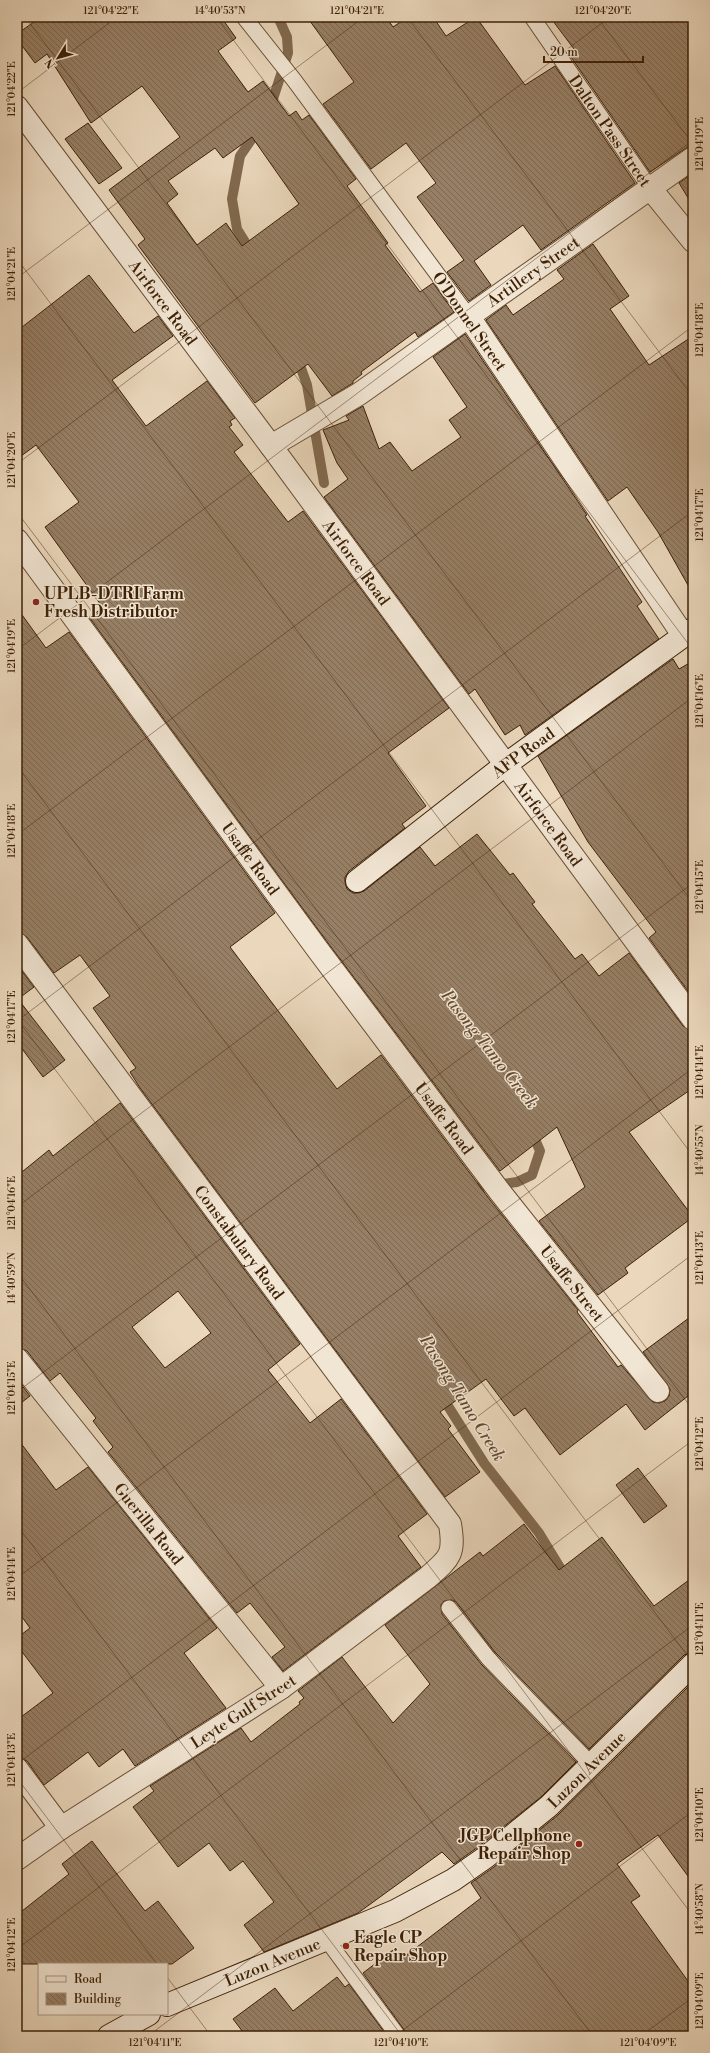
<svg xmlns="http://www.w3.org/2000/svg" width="710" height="2053" viewBox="0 0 710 2053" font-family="'Libre Bodoni',serif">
<defs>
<pattern id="building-back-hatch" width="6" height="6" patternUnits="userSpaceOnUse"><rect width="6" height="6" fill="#977f65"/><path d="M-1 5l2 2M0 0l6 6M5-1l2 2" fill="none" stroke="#7c6851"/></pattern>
</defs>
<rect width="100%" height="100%" fill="#ead7bc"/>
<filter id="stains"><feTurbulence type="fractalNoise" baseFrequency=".005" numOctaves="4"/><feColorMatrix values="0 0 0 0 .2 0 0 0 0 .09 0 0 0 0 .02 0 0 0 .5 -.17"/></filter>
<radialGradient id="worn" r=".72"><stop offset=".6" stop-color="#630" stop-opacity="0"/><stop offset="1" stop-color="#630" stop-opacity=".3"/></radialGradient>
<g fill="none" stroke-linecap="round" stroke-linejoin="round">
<g stroke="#81694e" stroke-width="10">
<path d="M270,108L288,53L287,37L278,17"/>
<path d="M253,255L237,229L232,199L240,156L260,127"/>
<path d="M297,357L307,385L324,483"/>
<path d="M473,1198L479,1187L517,1182L532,1175L540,1151L531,1130"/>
<path d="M441,1395L484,1463L539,1533L567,1579"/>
</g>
</g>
<g fill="url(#building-back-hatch)" stroke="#3d2006" fill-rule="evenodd">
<path d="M41,17H221L236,38L218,51L248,92L263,81L289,116L296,111L302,120L309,115L356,179L347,186L388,243L385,245L420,292L433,283L454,312L418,337L415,332L361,372L362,374L353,381V383L332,396L308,364L255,403L138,245L145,239L109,190L180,137L142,86L91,123L47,54L35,63L17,39V34ZM252,137L299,204L242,246L226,223L197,245L167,203L178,194L168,181L215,148L223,158Z"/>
<path d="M307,17H386L393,27L408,17H433L446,36L476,17L525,85L555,66L635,183L541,250L523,225L474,261L491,285L469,301L447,272L464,260L417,197L436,183L406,143L371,169L323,104L354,82Z"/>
<path d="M550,17H693V146L686,148L650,172L571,57L577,53Z"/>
<path d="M88,123L122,168L99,184L65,139Z"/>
<path d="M693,173V206L679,183Z"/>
<path d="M593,244L629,296L610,309L649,365L693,336V594L658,532L627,487L608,501L486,320L506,305L513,315L564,279L557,270Z"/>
<path d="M89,275L134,333L158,316L173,336L112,380L146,426L207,381L235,418L230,421L232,425L229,427L243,445L234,452L288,522L303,511L449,708L388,753L426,806L402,824L405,828L349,871L345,877V882L347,889L353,893H358L364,891L420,847L435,866L477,834L510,875L513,873L535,902L532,904L575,959L582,954L599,976L629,953L683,1026L693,1031V1088L629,1132L693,1217L625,1268L628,1273L598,1295L539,1221L585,1187L557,1127L500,1171L328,943L89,617L103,608L45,527L79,502L36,445L17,459V331Z"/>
<path d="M465,334L587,515L585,516L642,602L637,606L659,639L525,735L520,725L505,735L475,689L469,694L324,497L348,479L337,463L323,430L349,420L346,416L363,406L379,449L390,442L412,471L461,437L449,420L467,407L433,357Z"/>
<path d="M17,608L46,648L69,632L275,913L230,947L337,1089L381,1055L490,1200L578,1310L577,1312L618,1367L621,1365L653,1402L659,1403L665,1401L669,1396L670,1389L643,1352L693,1315V1392L645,1430L626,1404L560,1455L525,1408L514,1416L486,1379L440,1412L451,1426L448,1429L480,1472L445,1497L140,1088L130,1072L136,1068L93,1008L110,996L80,955L54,973L27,937L17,932Z"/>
<path d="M673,659L679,669L693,661V998L649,938L656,932L588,842L538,756Z"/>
<path d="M17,965L34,987L18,999L65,1060L43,1077L17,1042Z"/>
<path d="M120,1103L300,1344L268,1370L310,1423L341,1399L427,1514L398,1536L421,1567L283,1671L272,1657L285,1647L250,1603L237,1613L108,1452L113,1447L93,1421L96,1418L60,1373L50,1381L27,1351L17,1347V1176L49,1150L53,1156ZM178,1291L211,1333L165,1368L132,1327Z"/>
<path d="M17,1379L30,1396L17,1406Z"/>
<path d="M17,1438L56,1490L88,1467L217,1628L184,1653L226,1708L135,1766L123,1749L99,1767L88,1752L44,1785L27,1761L17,1757V1720L53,1693L17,1645V1638L30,1628L17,1610Z"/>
<path d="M638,1468L667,1506L644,1523L616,1485Z"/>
<path d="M524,1524L559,1570L602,1537L654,1606L693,1577V1652L684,1655L589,1749L495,1652L456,1602L452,1600L444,1601L441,1605L442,1614L481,1664L576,1762L541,1797L478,1847L454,1864L442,1852L358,1913L264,1952L244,1925L274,1902L243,1861L230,1871L209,1843L178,1867L133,1807L154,1791L150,1786L241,1728L251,1742L300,1704L299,1702L304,1698L298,1691L342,1657L393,1723L430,1684L385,1625L480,1552L483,1556Z"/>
<path d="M693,1682V1883L658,1835L617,1864L640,1896L631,1902L693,1988V2036H407L405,2031L363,1973L393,1950L400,1960L481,1898L471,1883L494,1867L558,1815Z"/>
<path d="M92,1841L145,1911L158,1901L194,1948L172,1964H23L17,1956V1915L69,1874L62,1864Z"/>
<path d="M337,1977L345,1987L349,1984L387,2036H246L233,2019L275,1988L293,2011Z"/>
</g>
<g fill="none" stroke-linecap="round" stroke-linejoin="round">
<defs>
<g id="lane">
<path d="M244,17L294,80L469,317"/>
<path id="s1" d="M532,17L650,188"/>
<path d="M449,1608L488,1658L592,1765"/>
<path d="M327,1940L398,2036"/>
</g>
<g id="street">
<path id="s2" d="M17,107L271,446L693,1019"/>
<path d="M650,188L693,241"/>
<path d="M469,317L683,635"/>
<path id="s3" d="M271,446L359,394L693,158"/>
<path id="s4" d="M17,540L318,950L500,1192L658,1391"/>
<path id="s5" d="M17,944L450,1524C455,1555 450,1558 427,1578L281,1688L61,1828L17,1859"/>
<path id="s6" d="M17,1359L281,1688"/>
<path d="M17,1769L61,1828"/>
</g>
<g id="secondary">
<path id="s7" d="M357,881L505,765L693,629"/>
<path id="s8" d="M167,2005L395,1911L453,1880L486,1857L549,1806L693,1664"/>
<path d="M109,2036L149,2014"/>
</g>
</defs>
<use href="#lane" stroke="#684e34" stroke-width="17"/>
<use href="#street" stroke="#684e34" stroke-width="24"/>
<use href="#secondary" stroke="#3d2006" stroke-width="24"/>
<use href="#lane" stroke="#f1e5d3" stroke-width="15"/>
<use href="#street" stroke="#f1e5d3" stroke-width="22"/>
<use href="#secondary" stroke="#f1e5d3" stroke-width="22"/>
</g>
<path fill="none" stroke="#3d2006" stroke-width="1" stroke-opacity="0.45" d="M25,17L693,903M216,17L693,650M407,17L693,397M597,17L693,144M17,93L117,17M17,259L693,1156M17,278L364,17M17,464L610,17M17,512L693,1410M17,650L693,140M17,766L693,1663M17,835L693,326M17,1019L693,1916M17,1021L693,511M17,1207L693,697M17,1272L593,2036M17,1392L693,883M17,1525L402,2036M17,1578L693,1068M17,1764L693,1254M17,1778L157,1964M17,1949L693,1440M167,1977L211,2036M17,2031L21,2036M148,2036L693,1625M395,2036L693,1811M641,2036L693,1997"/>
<g fill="#8f2418" stroke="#f1e5d3" stroke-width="1.5">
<circle cx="36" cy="602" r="4"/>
<circle cx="579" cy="1844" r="4"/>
<circle cx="346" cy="1946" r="4"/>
</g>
<g text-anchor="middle" stroke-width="3" stroke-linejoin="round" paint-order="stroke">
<g font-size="16" fill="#3d2006" stroke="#f1e5d3">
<text dy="6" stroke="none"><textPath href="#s1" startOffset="138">Dalton Pass Street</textPath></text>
<text dy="6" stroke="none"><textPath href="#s3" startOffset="315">Artillery Street</textPath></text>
<text dy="6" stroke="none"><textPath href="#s2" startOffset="244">Airforce Road</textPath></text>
<text transform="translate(470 321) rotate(55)" y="6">O'Donnel Street</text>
<text dy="6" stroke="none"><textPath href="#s2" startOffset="568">Airforce Road</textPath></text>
<text dy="6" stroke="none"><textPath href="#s7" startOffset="210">AFP Road</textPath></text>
<text dy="6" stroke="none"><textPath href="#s2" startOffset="892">Airforce Road</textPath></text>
<text dy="6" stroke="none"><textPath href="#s4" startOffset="395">Usaffe Road</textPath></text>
<text dy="6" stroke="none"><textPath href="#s4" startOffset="719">Usaffe Road</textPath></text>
<text dy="6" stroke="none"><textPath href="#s5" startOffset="372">Constabulary Road</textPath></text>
<text dy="6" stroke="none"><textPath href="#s4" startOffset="928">Usaffe Street</textPath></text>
<text dy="6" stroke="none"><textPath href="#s6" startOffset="211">Guerilla Road</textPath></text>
<text transform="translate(243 1711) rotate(-33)" y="6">Leyte Gulf Street</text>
<text dy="6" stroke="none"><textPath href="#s8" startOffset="486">Luzon Avenue</textPath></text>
<text dy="6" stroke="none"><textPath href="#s8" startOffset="114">Luzon Avenue</textPath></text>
</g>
<g font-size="16" font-weight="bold" fill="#3d2006" stroke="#f1e5d3" text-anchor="start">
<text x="44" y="599">UPLB-DTRI Farm<tspan x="44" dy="18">Fresh Distributor</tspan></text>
<text x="571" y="1841" text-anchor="end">JGP Cellphone<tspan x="571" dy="18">Repair Shop</tspan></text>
<text x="354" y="1943">Eagle CP<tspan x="354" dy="18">Repair Shop</tspan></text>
</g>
<g font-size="17" font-style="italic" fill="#654a30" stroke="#f1e5d3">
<text transform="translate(490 1049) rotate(52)" y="6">Pasong Tamo Creek</text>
<text transform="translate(463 1398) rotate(58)" y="6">Pasong Tamo Creek</text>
</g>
</g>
<rect width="710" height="2053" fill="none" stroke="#ead7bc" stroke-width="44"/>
<rect x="38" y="1963" width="130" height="52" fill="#f1e5d3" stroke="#a99681"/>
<rect x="46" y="1976" width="20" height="6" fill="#f1e5d3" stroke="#a99681"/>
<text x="74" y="1983" font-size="12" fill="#3d2006">Road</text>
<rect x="46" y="1993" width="20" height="12" fill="url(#building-back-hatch)" stroke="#a99681"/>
<text x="74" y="2003" font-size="12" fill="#3d2006">Building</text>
<g transform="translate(58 58) rotate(233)" stroke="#f1e5d3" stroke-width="3" paint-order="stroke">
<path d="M0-3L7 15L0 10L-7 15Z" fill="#3d2006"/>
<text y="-6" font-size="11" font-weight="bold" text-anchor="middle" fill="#3d2006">N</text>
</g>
<path d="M544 56v6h99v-6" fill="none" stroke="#3d2006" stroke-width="2"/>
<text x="550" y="56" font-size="12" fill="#3d2006" stroke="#f1e5d3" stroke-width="3" paint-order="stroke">20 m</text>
<rect x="22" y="22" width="666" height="2009" fill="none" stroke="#3d2006" stroke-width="1.5"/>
<g font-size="10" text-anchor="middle" fill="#3d2006">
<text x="111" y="14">121°04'22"E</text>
<text x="220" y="14">14°40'53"N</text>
<text x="357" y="14">121°04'21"E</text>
<text x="603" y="14">121°04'20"E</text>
<text transform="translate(11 89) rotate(-90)" y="4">121°04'22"E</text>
<text transform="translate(699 144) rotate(-90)" y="4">121°04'19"E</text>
<text transform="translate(11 274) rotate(-90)" y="4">121°04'21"E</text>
<text transform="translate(699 330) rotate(-90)" y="4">121°04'18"E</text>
<text transform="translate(11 460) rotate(-90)" y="4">121°04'20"E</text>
<text transform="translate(699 515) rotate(-90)" y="4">121°04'17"E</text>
<text transform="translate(11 646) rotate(-90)" y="4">121°04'19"E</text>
<text transform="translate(699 701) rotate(-90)" y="4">121°04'16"E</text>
<text transform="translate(11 831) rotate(-90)" y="4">121°04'18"E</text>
<text transform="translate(699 887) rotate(-90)" y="4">121°04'15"E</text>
<text transform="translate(11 1017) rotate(-90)" y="4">121°04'17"E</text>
<text transform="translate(699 1072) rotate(-90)" y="4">121°04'14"E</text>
<text transform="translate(699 1150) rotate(-90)" y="4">14°40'55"N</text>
<text transform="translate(11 1203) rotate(-90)" y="4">121°04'16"E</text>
<text transform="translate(699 1258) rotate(-90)" y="4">121°04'13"E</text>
<text transform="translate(11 1278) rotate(-90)" y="4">14°40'59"N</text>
<text transform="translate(11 1388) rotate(-90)" y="4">121°04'15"E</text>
<text transform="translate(699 1444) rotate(-90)" y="4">121°04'12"E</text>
<text transform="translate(11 1574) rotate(-90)" y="4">121°04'14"E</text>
<text transform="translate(699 1629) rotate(-90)" y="4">121°04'11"E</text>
<text transform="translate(11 1760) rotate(-90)" y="4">121°04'13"E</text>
<text transform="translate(699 1815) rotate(-90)" y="4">121°04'10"E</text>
<text transform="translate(699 1909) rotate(-90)" y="4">14°40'58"N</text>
<text transform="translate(11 1945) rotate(-90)" y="4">121°04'12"E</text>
<text transform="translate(699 2001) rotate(-90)" y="4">121°04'09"E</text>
<text x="155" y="2046">121°04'11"E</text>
<text x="401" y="2046">121°04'10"E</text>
<text x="648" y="2046">121°04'09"E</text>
</g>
<rect width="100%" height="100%" filter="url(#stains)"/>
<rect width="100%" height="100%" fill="url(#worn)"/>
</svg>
